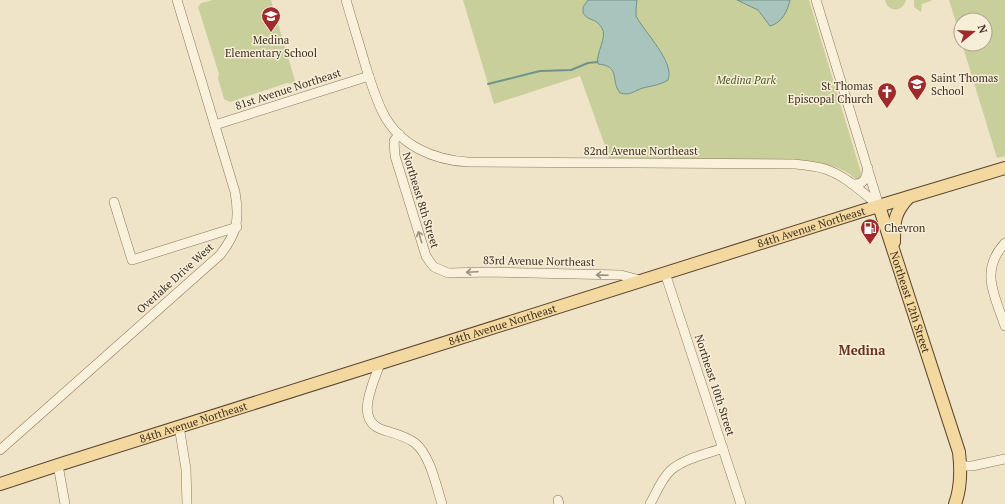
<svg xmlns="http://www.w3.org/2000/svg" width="1005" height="504" viewBox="0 0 1005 504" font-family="'PT Serif',serif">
<rect width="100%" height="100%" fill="#f0e4c8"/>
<g fill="#c9cf9b">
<path d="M213,0H271L296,84L287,83L230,102L224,99L218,78L219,74L198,7L201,3Z"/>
<path d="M463,0H809L862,176L860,179L859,178L856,179C846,171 837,166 824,165L610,160L580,76L494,104Z"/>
<path d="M885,0H906C903,12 888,13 885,0Z"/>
<path d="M914,0H931V1L922,4L921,12L914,7Z"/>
<path d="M949,0H1005V156L997,158L962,44H985V20H961V39Z"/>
</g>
<g fill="#a9c4bc" stroke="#6f938a">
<path d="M588,0H637L636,9V16C645,33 675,62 668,80C660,85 651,86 643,88C634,91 630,96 620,93C610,80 621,66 598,64C595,54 608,37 602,28C595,17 589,22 583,13V7Z"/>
<path d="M737,0H790C788,10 782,23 770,26L758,10Z"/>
</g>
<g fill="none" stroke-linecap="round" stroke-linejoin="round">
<path stroke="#6f938a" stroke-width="2" d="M488,84L540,71L571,70L588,63L597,62"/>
<defs>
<g id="minor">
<path d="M346,0C352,21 359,43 365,64C370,80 375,97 383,113C399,145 433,160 468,162L794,164C804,165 815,166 825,169C846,176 862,192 879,206"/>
<path d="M816,0L879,206"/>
<path d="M215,125L369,76"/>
<path d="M399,134L394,141L395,156L426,256L430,262L434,267L448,273L490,272L621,275L640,280"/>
<path d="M852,184C864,185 866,179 868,168"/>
<path d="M114,202L132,260L237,227"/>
<path d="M1005,243C979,271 995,296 1005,326"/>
<path d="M665,273L741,504"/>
<path d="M380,363C374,383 353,420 383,430C393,433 406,436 415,443C430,455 436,485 442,504"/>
<path d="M179,426L186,469L187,504"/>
<path d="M0,450L220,255C237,233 240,220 235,192L177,0"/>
<path d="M58,465L65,504"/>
<path d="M960,466H972L1005,459"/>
<path d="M558,500L559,504"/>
<path d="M650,504C656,493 662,478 671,470C685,458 707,454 723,448"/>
</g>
<g id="major">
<path id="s1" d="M879,206L959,452C961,469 961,488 955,504"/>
<path d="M894,242C894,221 894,213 909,197"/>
<path id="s2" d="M0,484L58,465L862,211L1005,168"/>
</g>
</defs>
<use href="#minor" stroke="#8d765c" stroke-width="10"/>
<use href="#major" stroke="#5b4430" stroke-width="14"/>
<use href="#minor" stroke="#faf1dc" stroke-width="9"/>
<use href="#major" stroke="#f3d9a0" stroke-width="12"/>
</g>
<defs><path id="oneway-shaft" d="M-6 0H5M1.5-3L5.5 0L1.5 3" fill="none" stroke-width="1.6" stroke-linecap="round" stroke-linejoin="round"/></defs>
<g stroke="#9c907e">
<use href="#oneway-shaft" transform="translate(420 237) rotate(-107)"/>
<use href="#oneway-shaft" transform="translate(472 272) rotate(177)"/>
<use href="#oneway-shaft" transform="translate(602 275) rotate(-178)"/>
</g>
<defs>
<symbol id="school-pin" viewBox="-11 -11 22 30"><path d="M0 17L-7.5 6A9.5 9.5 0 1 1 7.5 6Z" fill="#9e2a2b" stroke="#f7eed8"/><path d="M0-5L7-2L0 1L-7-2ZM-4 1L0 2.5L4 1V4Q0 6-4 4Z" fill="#fff"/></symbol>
<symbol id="church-pin" viewBox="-11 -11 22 30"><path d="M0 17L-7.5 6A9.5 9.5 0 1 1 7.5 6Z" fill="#9e2a2b" stroke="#f7eed8"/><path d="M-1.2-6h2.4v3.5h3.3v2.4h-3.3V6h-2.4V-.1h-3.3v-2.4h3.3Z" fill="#fff"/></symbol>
<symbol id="fuel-pin" viewBox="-11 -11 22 30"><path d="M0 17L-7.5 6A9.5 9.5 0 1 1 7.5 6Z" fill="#9e2a2b" stroke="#f7eed8"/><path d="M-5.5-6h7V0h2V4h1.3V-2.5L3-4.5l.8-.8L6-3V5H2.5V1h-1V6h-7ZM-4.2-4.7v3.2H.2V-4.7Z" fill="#fff"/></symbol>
</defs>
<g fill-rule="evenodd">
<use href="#school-pin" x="260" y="5" width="22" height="30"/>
<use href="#school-pin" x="906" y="73" width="22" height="30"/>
<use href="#church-pin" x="876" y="81" width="22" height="30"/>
<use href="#fuel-pin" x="859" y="217" width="22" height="30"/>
</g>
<g text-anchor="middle" stroke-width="3" stroke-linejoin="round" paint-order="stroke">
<g font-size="11" fill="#3d2e20" stroke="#f7eed8" text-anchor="start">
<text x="271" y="44" text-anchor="middle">Medina<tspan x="271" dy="13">Elementary School</tspan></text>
<text x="931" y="82">Saint Thomas<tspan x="931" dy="13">School</tspan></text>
<text x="873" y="90" text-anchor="end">St Thomas<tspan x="873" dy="13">Episcopal Church</tspan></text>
<text x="884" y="232">Chevron</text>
</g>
<g font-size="11" font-style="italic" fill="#4d5a26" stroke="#f7eed8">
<text x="746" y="84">Medina Park</text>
</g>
<g font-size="11" fill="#3d2e20" stroke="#f7eed8">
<text transform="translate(288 89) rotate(-18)" y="4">81st Avenue Northeast</text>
<text x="641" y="155">82nd Avenue Northeast</text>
<text transform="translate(421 200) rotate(73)" y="4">Northeast 8th Street</text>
<text dy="4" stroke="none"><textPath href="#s2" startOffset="851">84th Avenue Northeast</textPath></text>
<text transform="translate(539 261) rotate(1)" y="4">83rd Avenue Northeast</text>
<text transform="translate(175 278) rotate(-42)" y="4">Overlake Drive West</text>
<text dy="4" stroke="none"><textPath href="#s1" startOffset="101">Northeast 12th Street</textPath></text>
<text dy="4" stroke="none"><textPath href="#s2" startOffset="527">84th Avenue Northeast</textPath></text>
<text transform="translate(715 385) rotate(72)" y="4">Northeast 10th Street</text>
<text dy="4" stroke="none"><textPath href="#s2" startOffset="203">84th Avenue Northeast</textPath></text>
</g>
<g font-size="13" font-weight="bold" fill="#6b2e1e" stroke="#f7eed8">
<text x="862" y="355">Medina</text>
</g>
</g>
<g transform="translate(973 32) rotate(72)"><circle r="19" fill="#f7eed8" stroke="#ada18e"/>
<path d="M0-3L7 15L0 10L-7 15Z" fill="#9e2a2b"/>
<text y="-6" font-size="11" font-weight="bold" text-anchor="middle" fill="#3d2e20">N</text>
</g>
</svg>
